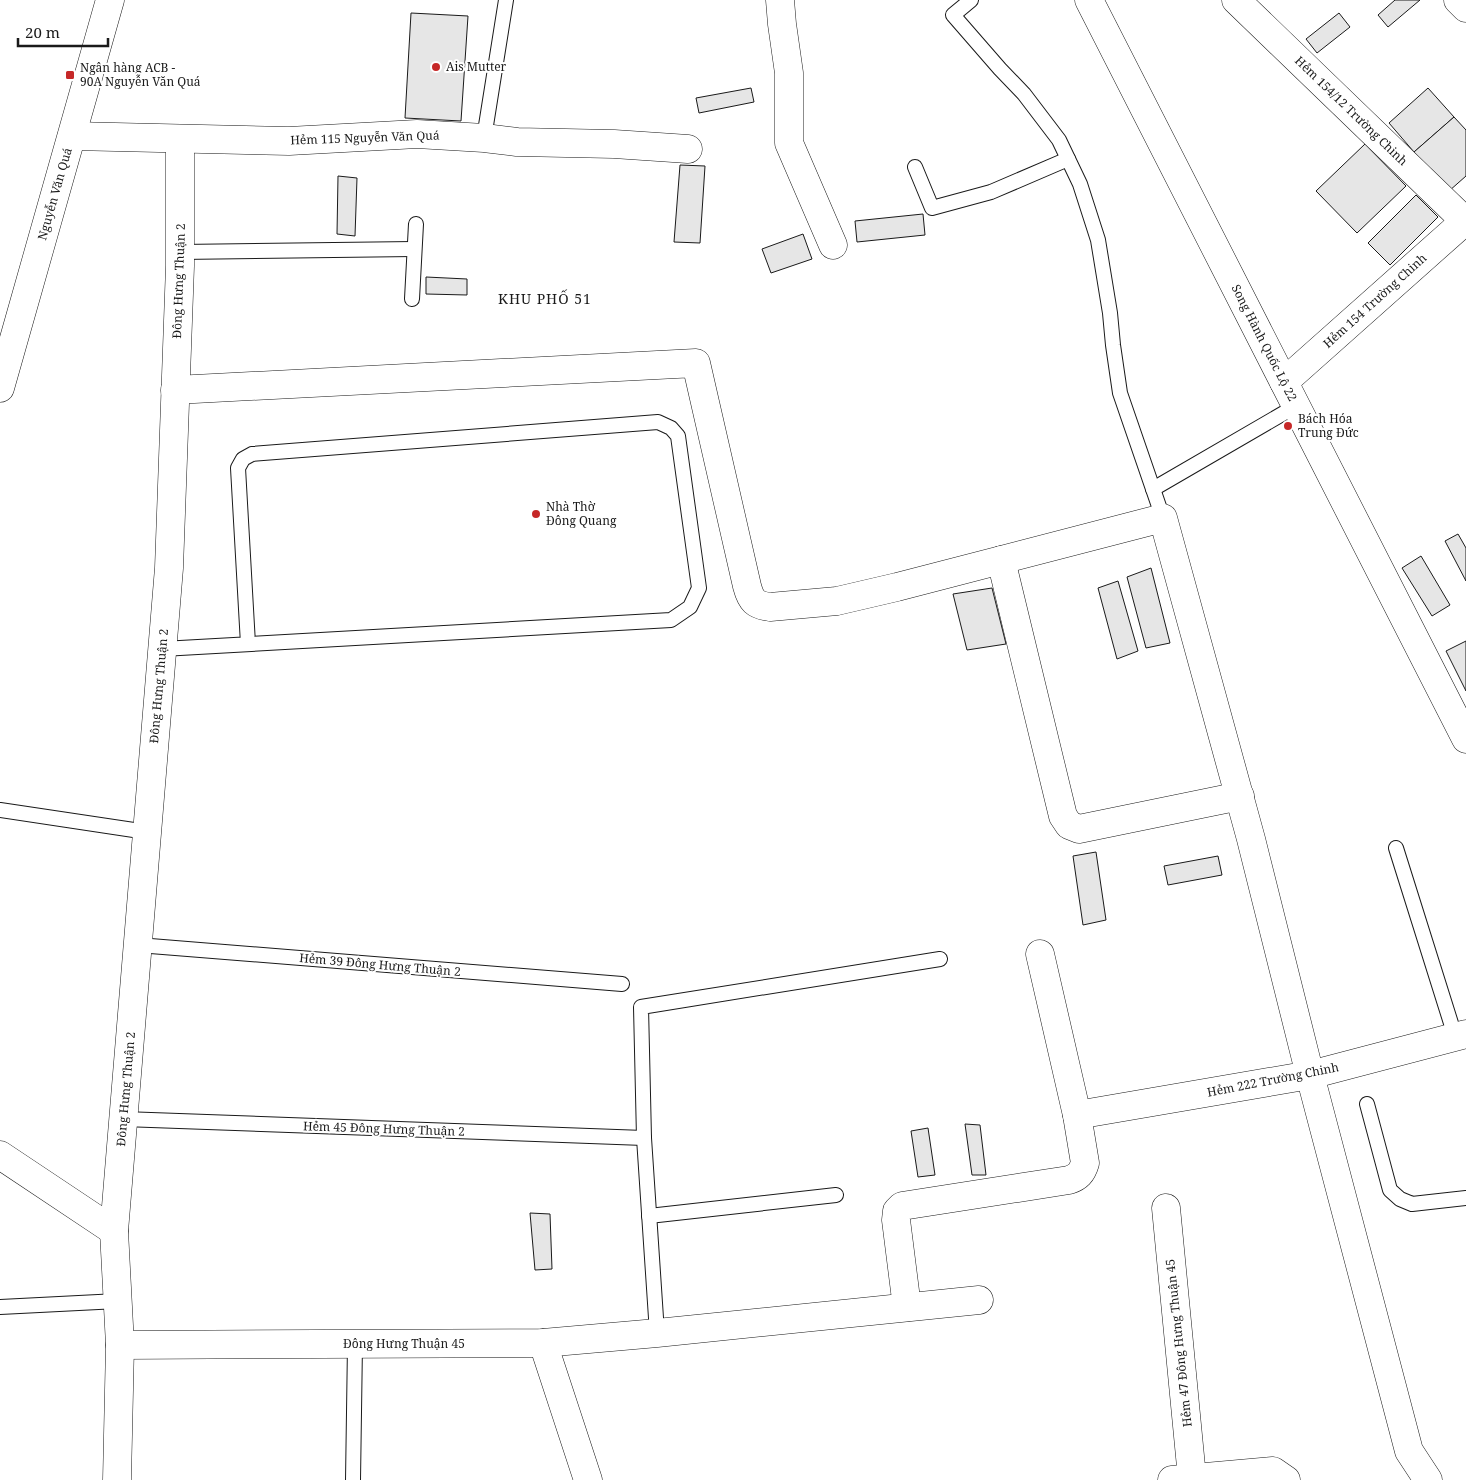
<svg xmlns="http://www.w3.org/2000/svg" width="1466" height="1480" viewBox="0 0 1466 1480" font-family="'Noto Serif',serif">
<rect width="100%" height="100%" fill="#fff"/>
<g fill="#e6e6e6" stroke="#1a1a1a">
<path d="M1395,0H1420L1388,27L1378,15Z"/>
<path d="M411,13L468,16L461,121L405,118Z"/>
<path d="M1339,13L1350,27L1317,53L1306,39Z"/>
<path d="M751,88L754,102L699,113L696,98Z"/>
<path d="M1428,88L1454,117L1414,152L1389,123Z"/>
<path d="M1454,117L1466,130V176L1449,191L1414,152Z"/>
<path d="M1365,144L1406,186L1357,233L1316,191Z"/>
<path d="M680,165L705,166L700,243L674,242Z"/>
<path d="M338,176L357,178L355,236L337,234Z"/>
<path d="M1416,195L1438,217L1390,265L1368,243Z"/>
<path d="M923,214L925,235L857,242L855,221Z"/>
<path d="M803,234L812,259L771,273L762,249Z"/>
<path d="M426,277L467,279V295L426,294Z"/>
<path d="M1458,534L1466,548V581L1445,541Z"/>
<path d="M1421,556L1450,605L1432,616L1402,568Z"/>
<path d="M1151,568L1170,643L1146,648L1127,577Z"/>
<path d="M1118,581L1138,651L1117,659L1098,588Z"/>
<path d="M992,588L1006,644L967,650L953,594Z"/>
<path d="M1466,641V691L1446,651Z"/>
<path d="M1096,852L1106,920L1083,925L1073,856Z"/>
<path d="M1218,856L1222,875L1168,885L1164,866Z"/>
<path d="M965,1124L980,1125L986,1175H972Z"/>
<path d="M928,1128L935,1175L918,1177L911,1131Z"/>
<path d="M530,1213L550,1214L552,1269L535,1270Z"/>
</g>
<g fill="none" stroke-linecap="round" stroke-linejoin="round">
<defs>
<g id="lane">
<path d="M971,0L953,15L1000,69L1024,94L1059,140L1080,184L1098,240L1110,313L1113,345L1120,393L1163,518"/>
<path d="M484,138L506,0"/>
<path d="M915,167L932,208L991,192L1068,159"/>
<path d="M180,252L414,249"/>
<path d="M412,299L416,224"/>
<path d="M1153,489L1296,406"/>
<path d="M162,649L671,620L690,607L699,588L678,436L671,428L658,422L252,454L243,459L238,468L248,644"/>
<path d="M0,810L147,832"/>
<path d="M1396,848L1455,1036"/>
<path d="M138,945L622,984"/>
<path d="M1367,1104L1390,1190L1400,1199L1412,1204L1466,1198"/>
<path d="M123,1119L644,1138"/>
<path d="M649,1216L836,1195"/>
<path d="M0,1307L118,1301"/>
<path d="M657,1333L644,1138L641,1007L940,959"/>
<path d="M353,1480L355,1344"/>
</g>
<g id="street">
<path d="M780,0L782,24L789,73V143L833,245"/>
<path d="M1236,0L1465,221"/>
<path d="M1458,0L1466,8"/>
<path d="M72,136L289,141L417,134L484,138L517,142L614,144L688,149"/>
<path d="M1284,382L1466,220"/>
<path d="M175,390L696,363L747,586C751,601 755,605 770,607L837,601L897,587L1163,518L1251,839L1310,1075L1409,1451L1428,1480"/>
<path d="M1001,560L1063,816L1069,825L1079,829L1240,796"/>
<path d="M1077,1115L1310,1075L1466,1034"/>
<path d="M0,1155L114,1231"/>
<path d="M1166,1208L1192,1477"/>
<path d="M907,1307L896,1220L897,1211L902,1206L1069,1180C1078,1177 1082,1173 1085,1163L1077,1115L1040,954"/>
<path d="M543,1343L588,1480"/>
<path d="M120,1345L543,1343L657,1333L979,1300"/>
<path d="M117,1480L120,1345L114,1231L169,568L180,266V139"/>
<path d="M1172,1480L1273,1471L1286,1480"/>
</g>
<g id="secondary">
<path d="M1089,0L1466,739"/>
<path d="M0,388L110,0"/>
</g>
</defs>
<use href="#lane" stroke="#1a1a1a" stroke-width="16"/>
<use href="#street" stroke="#1a1a1a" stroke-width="29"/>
<use href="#secondary" stroke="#1a1a1a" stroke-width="29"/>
<use href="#lane" stroke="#fff" stroke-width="14"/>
<use href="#street" stroke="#fff" stroke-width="28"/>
<use href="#secondary" stroke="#fff" stroke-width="28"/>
</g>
<g fill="#c62828" stroke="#fff" stroke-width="2">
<circle cx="436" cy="67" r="5"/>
<rect x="65" y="70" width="10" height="10" rx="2.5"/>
<circle cx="1288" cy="426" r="5"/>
<circle cx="536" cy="514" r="5"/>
</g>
<g text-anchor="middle" stroke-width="4" stroke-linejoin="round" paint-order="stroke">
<g font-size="12" fill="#1a1a1a" stroke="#fff" text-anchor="start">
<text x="446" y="71">Ais Mutter</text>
<text x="80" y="72">Ngân hàng ACB -<tspan x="80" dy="14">90A Nguyễn Văn Quá</tspan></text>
<text x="1298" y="423">Bách Hóa<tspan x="1298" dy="14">Trung Đức</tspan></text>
<text x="546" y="511">Nhà Thờ<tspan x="546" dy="14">Đông Quang</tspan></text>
</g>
<g font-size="12" fill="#1a1a1a" stroke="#fff">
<text transform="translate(1351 111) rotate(44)" y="4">Hẻm 154/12 Trường Chinh</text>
<text transform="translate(365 138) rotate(-2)" y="4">Hẻm 115 Nguyễn Văn Quá</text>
<text transform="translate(55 194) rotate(-74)" y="4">Nguyễn Văn Quá</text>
<text transform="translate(179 281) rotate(-88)" y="4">Đông Hưng Thuận 2</text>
<text transform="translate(1375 301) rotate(-42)" y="4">Hẻm 154 Trường Chinh</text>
<text transform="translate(1264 343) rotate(63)" y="4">Song Hành Quốc Lộ 22</text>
<text transform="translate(159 686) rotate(-85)" y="4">Đông Hưng Thuận 2</text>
<text transform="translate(380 965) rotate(5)" y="4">Hẻm 39 Đông Hưng Thuận 2</text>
<text transform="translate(1273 1080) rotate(-11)" y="4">Hẻm 222 Trường Chinh</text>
<text transform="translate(126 1089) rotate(-85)" y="4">Đông Hưng Thuận 2</text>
<text transform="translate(384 1129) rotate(2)" y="4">Hẻm 45 Đông Hưng Thuận 2</text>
<text transform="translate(1179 1343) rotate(-96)" y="4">Hẻm 47 Đông Hưng Thuận 45</text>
<text x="404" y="1348">Đông Hưng Thuận 45</text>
</g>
<g font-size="14" letter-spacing="1" fill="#1a1a1a" stroke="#fff">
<text x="545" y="304">KHU PHỐ 51</text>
</g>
</g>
<path d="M18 38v8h90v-8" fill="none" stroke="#1a1a1a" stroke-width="2.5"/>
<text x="25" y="38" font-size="15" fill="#1a1a1a" stroke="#ffffff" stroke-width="4" paint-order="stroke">20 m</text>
</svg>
